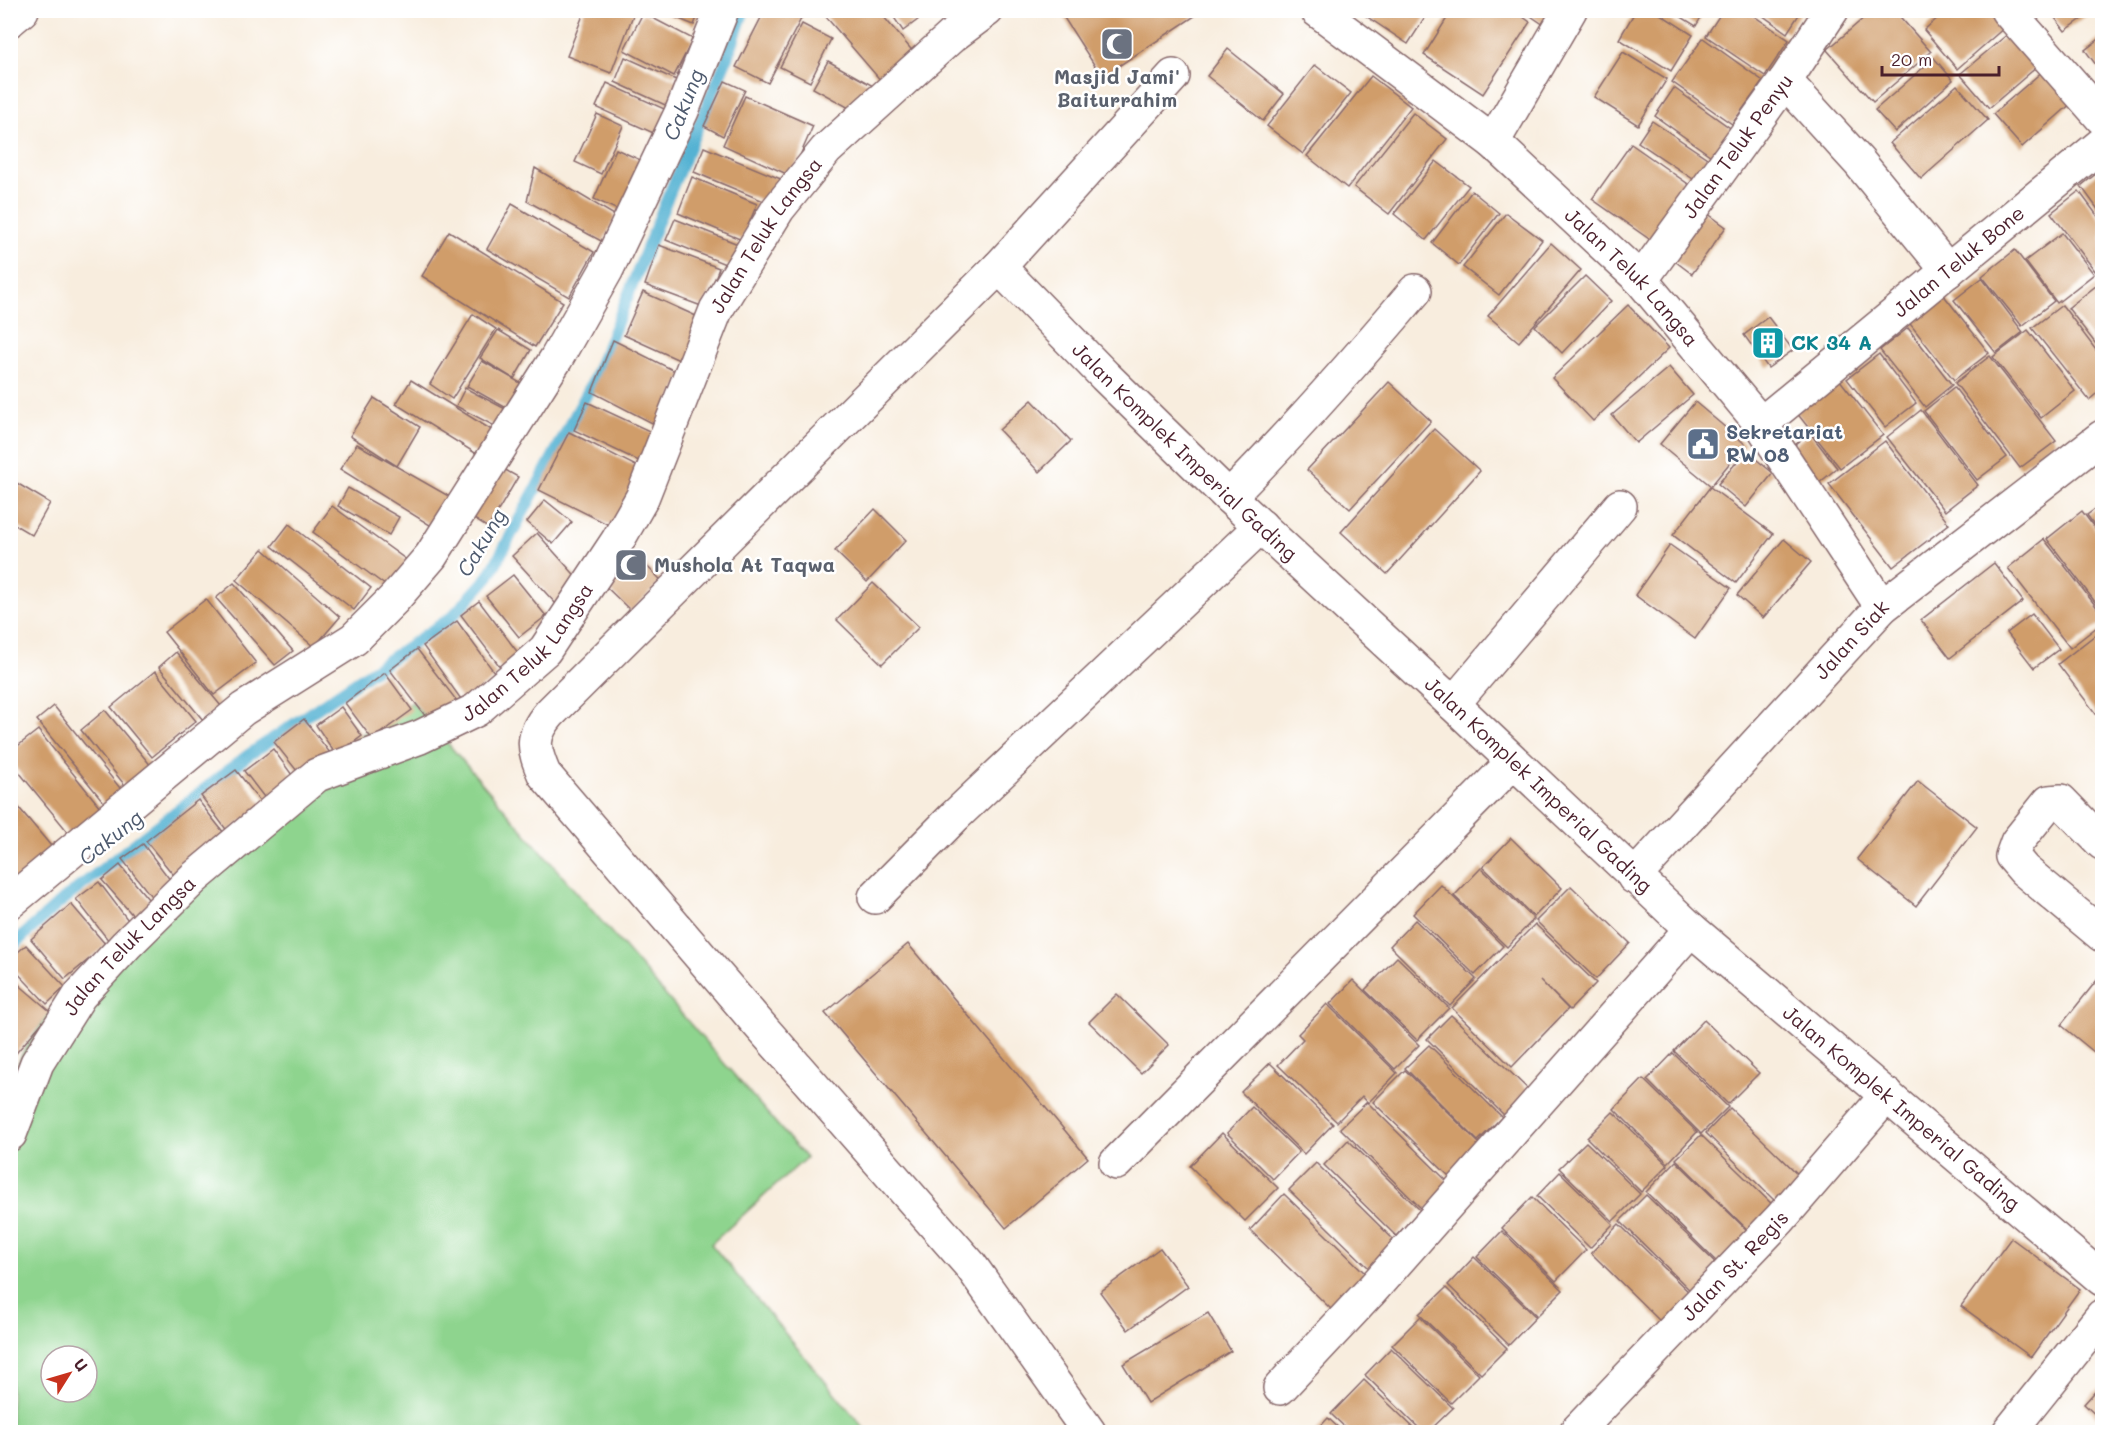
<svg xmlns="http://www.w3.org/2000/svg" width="2113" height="1443" viewBox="0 0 2113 1443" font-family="Mali,sans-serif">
<rect width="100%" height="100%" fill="#fff"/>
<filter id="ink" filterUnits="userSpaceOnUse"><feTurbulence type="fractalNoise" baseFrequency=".0167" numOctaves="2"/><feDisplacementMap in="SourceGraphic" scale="12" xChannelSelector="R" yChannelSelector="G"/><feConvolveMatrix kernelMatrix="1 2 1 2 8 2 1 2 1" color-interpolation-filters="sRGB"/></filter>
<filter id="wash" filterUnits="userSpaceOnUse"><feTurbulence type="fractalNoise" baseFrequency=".008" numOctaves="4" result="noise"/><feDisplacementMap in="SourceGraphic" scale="24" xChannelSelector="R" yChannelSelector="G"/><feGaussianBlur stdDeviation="1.35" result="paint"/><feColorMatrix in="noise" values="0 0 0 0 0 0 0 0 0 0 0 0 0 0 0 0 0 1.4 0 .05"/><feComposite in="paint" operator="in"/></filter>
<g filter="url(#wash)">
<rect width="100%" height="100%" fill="#f8edde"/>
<path fill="#8ed48e" stroke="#6c7a5c" stroke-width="1.5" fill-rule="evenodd" d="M412,702L806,1158L711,1244L867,1432H11L10,1087L22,1054L61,994L122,931L303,772ZM51,1356H87V1392H51Z"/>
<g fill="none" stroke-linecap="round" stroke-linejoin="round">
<path stroke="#55b2d3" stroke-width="12" d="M10,948L58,904L247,756L452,617L489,576L593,382L667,199L728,56L744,10"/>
</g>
<g id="blocks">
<g fill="#d09d6a">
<path d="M585,10H635L611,73L567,56Z"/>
<path d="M657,10H700L694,25Z"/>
<path d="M765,10L805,11L768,83L736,67Z"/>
<path d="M820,10H878L915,54L882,82Z"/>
<path d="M889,10H931L903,31Z"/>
<path d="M1059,10H1204L1102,77Z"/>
<path d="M1357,10H1430L1408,44Z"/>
<path d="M1452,10H1513L1530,22L1483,94L1424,55Z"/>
<path d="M1522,10H1557L1547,27Z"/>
<path d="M1636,10H1654L1693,35L1671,71L1619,39Z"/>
<path d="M1670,10H1705L1696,26Z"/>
<path d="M1723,10H1745L1789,40L1765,76L1706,36Z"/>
<path d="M1755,10H1802L1787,33Z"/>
<path d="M1873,10H1894L1931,52L1873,102L1827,50Z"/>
<path d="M1947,10H1991L2005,27L1957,69L1924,30Z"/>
<path d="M2049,10H2088L2090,13L2065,31Z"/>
<path d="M643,13L693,39L674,76L624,50Z"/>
<path d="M802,24L831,39L810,82L780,67Z"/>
<path d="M2009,33L2038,66L1989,108L1960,74Z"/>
<path d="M2102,37V73L2085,50Z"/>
<path d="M1703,38L1763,81L1732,124L1672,82Z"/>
<path d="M1228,49L1284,94L1263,121L1207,76Z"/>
<path d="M1623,52L1667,79L1638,125L1594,97Z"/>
<path d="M625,57L685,84L674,109L615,82Z"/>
<path d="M1934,58L1953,80L1895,132L1875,110Z"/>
<path d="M828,61L875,87L860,114L813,88Z"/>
<path d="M1315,65L1351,93L1303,154L1267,126Z"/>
<path d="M2044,70L2073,102L2022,147L1993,114Z"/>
<path d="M1371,76L1411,107L1347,188L1307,156Z"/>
<path d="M725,81L745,90L723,136L704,126Z"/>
<path d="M607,83L671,112L660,136L596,107Z"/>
<path d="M1957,85L1988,120L1921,179L1890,143Z"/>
<path d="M1674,88L1733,130L1714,158L1655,116Z"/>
<path d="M745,96L813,126L791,176L723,145Z"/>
<path d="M1413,113L1447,139L1389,214L1354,187Z"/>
<path d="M597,114L623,126L601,174L575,162Z"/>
<path d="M1652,121L1713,162L1699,183L1638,142Z"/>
<path d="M1631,144L1691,186L1652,241L1592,199Z"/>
<path d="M704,147L783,180L773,205L694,172Z"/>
<path d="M616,149L645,162L622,212L594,199Z"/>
<path d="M1436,161L1469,186L1426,240L1394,214Z"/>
<path d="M535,168L616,216L603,242L527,201Z"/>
<path d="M2102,169V215L2081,186Z"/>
<path d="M692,177L757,204L742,240L678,213Z"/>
<path d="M1472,191L1499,213L1459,265L1432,243Z"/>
<path d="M2079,191L2102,222V266L2096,272L2051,213Z"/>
<path d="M512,204L594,252L569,297L487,249Z"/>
<path d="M1700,208L1726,227L1692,274L1667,255Z"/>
<path d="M1506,213L1542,240L1499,295L1463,267Z"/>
<path d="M675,219L743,246L735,268L666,240Z"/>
<path d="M449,231L563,302L535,347L422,276Z"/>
<path d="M2062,233L2094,274L2057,303L2025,261Z"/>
<path d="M1551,243L1581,270L1519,342L1488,316Z"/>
<path d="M659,245L719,268L704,307L645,285Z"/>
<path d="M2015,250L2054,301L2022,326L1982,276Z"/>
<path d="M1585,276L1611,301L1562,353L1535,326Z"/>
<path d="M1982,278L2023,332L1996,353L1954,300Z"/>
<path d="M2101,282L2102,284V352L2068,308Z"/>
<path d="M643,292L707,321L688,364L624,335Z"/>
<path d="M1942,293L1989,353L1954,380L1907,320Z"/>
<path d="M1628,305L1669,348L1593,421L1552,378Z"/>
<path d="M2062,305L2102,358V389L2089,400L2032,328Z"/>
<path d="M473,314L496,329L452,399L430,384Z"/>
<path d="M1768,317L1793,350L1768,368L1744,335Z"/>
<path d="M1908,328L1952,385L1925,407L1880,350Z"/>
<path d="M498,330L531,350L514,379L480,358Z"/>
<path d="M2028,330L2075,391L2041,418L1993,357Z"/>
<path d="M613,340L683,375L658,426L592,392Z"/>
<path d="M1879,354L1916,403L1885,427L1847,379Z"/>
<path d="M1990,356L2056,441L2020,468L1955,383Z"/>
<path d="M482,361L524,385L510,410L467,386Z"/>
<path d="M1669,367L1693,395L1636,443L1612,415Z"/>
<path d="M1839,379L1883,435L1840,468L1796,412Z"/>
<path d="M411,380L503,437L488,461L396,404Z"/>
<path d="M1389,382L1431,421L1350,509L1307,470Z"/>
<path d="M1954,387L2007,457L1977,480L1924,411Z"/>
<path d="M465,388L517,415L508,433L456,406Z"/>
<path d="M374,398L420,427L397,466L350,436Z"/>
<path d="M1032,400L1071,441L1039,472L999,430Z"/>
<path d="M587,402L658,435L645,464L574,430Z"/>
<path d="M1695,402L1745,444L1711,486L1660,444Z"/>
<path d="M1921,410L1978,485L1945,511L1887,437Z"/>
<path d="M1434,429L1480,471L1387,574L1341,532Z"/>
<path d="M569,432L642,469L613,527L539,490Z"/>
<path d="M1810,433L1837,468L1819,483L1791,448Z"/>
<path d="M1885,441L1949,524L1893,567L1829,484Z"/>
<path d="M357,444L459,502L441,532L340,469Z"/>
<path d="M1746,451L1773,473L1746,507L1718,484Z"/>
<path d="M500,467L518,477L488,528L471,517Z"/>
<path d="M10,479L50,503L32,535L10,522Z"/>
<path d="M1710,487L1773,534L1736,583L1673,535Z"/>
<path d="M348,488L399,517L389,535L338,506Z"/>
<path d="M545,500L572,522L553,544L527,522Z"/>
<path d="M2102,504V536L2087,515Z"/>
<path d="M332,506L408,561L389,588L313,532Z"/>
<path d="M875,509L906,540L867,582L835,551Z"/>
<path d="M2082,511L2102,538V611L2047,539Z"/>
<path d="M289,524L371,588L354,610L272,546Z"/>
<path d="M537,533L581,582L556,604L512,556Z"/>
<path d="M1784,539L1811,562L1763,618L1737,595Z"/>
<path d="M2044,539L2102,614V623L2070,648L2008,568Z"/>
<path d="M1670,545L1731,588L1695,639L1635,595Z"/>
<path d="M263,549L340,617L314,647L236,580Z"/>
<path d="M630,550L662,581L631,611L601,582Z"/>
<path d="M1994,563L2023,601L1950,658L1921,620Z"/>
<path d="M513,575L546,616L519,637L486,596Z"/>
<path d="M234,583L293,651L275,665L216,598Z"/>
<path d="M873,583L919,627L882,664L837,620Z"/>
<path d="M206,599L256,663L214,695L164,632Z"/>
<path d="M479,601L522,658L504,672L461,615Z"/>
<path d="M2032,614L2059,649L2034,668L2007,633Z"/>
<path d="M457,621L497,676L463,702L423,646Z"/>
<path d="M2099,632L2102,636V722L2058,664Z"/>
<path d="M417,649L460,705L433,726L390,670Z"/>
<path d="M176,652L221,706L203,720L159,667Z"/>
<path d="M155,671L196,721L152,757L111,707Z"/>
<path d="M385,673L412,710L372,739L345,703Z"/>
<path d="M54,706L128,798L111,811L37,720Z"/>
<path d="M341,707L362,736L336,755L316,725Z"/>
<path d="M105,710L152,767L127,788L81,730Z"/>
<path d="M304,719L334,758L305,781L274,742Z"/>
<path d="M38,730L104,812L72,837L10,761V752Z"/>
<path d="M273,749L295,779L267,801L244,771Z"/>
<path d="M236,770L263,805L228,832L201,796Z"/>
<path d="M1918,781L1977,827L1916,906L1857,859Z"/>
<path d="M10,797L56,852L10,889Z"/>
<path d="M198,800L231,842L180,883L146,841Z"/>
<path d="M1511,838L1562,888L1534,917L1483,867Z"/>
<path d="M143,844L174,885L154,900L122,859Z"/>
<path d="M120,865L153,905L136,919L102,880Z"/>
<path d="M1481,868L1534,919L1507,947L1454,896Z"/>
<path d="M99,882L131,924L109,941L76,899Z"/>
<path d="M1441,885L1503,946L1475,975L1413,914Z"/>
<path d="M1571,886L1630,943L1596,979L1536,921Z"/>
<path d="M71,904L106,945L65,979L31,939Z"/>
<path d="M1415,920L1476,979L1450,1006L1390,946Z"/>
<path d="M1535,924L1596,983L1570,1010L1540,980L1568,1009L1512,1067L1452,1008Z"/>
<path d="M908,944L1088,1158L1006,1228L825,1013Z"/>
<path d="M26,945L65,987L47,1004L10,965V959Z"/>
<path d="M1397,957L1449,1008L1417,1040L1365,990Z"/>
<path d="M2102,974V1042L2094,1052L2061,1025Z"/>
<path d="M10,977L51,1012L12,1058L10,1056Z"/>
<path d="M1353,980L1419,1045L1395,1069L1330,1004Z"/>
<path d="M1117,994L1169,1045L1141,1073L1089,1022Z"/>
<path d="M1327,1004L1397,1073L1368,1103L1362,1096L1337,1122L1278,1065L1303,1039L1298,1034Z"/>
<path d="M1451,1015L1531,1092L1506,1117L1427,1039Z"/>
<path d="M1704,1020L1759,1073L1728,1104L1674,1051Z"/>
<path d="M1429,1045L1502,1117L1478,1141L1405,1068Z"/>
<path d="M1673,1053L1728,1107L1701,1134L1647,1080Z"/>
<path d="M1270,1063L1333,1124L1304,1154L1241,1092Z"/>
<path d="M1405,1070L1483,1147L1452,1179L1373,1102Z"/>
<path d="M1643,1079L1697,1132L1668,1163L1614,1109Z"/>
<path d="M1367,1102L1451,1185L1425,1212L1340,1128Z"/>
<path d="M1252,1107L1299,1152L1273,1179L1227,1133Z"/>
<path d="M1730,1108L1805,1181L1780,1206L1706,1133Z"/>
<path d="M1613,1112L1668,1165L1641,1192L1587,1138Z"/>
<path d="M1222,1133L1278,1188L1245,1221L1190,1166Z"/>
<path d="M1701,1135L1780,1212L1755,1237L1676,1159Z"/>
<path d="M1348,1140L1420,1210L1396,1236L1324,1165Z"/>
<path d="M1586,1142L1640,1194L1613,1221L1559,1168Z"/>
<path d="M1676,1161L1754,1237L1723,1268L1646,1192Z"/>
<path d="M1316,1163L1396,1242L1370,1269L1289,1190Z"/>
<path d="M1560,1172L1613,1224L1590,1248L1537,1196Z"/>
<path d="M1284,1194L1367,1275L1332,1310L1250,1230Z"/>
<path d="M1646,1195L1725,1272L1698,1298L1620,1221Z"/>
<path d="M1532,1197L1586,1250L1556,1281L1502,1228Z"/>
<path d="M1619,1224L1695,1298L1667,1328L1591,1253Z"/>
<path d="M1502,1231L1563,1290L1537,1316L1477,1257Z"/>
<path d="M2011,1238L2080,1289L2031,1357L1961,1306Z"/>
<path d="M1160,1248L1188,1286L1128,1330L1100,1292Z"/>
<path d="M1474,1257L1536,1317L1509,1345L1448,1285Z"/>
<path d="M1446,1288L1507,1348L1481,1374L1419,1314Z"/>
<path d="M1208,1313L1231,1351L1147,1403L1123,1364Z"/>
<path d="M1420,1317L1479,1375L1451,1403L1392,1345Z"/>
<path d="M1391,1348L1453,1408L1428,1432H1423L1365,1375Z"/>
<path d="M1364,1380L1418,1432H1350L1331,1414Z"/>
<path d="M2102,1384V1421L2084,1404Z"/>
<path d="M1328,1418L1343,1432H1315Z"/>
</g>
</g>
</g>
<g filter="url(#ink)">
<use href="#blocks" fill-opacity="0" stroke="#87676a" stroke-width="1.5"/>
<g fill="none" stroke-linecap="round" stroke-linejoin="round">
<defs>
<g id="minor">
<path id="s1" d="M1317,10L1493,142L1641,280L1761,424L1882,607"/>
<path d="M2007,10L2102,118"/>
<path d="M10,20L22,10"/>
<path d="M1785,81L1859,162L1948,271"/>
<path d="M1493,142L1570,10"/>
<path id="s2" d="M999,267L1105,376L1229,497L1453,704L1691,929L2102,1279"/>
<path id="s3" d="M1641,280L1785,81L1832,10"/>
<path id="s4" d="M1761,424L2102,144"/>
<path d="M1229,497C1294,431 1355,362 1415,291"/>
<path d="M1453,704L1620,506"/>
<path d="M2102,843L2061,801L2049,802L2017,842L2012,856L2024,870L2102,935"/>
<path id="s5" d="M1634,877L1882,607L2102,437"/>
<path d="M875,897L955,816L1261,526"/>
<path d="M10,902L243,709L354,639L394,599L431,556L556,359L607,269L682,111L722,10"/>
<path id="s6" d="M10,1134L37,1063L80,995L126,945L194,878L317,775L420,737L476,710L545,650L618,540L642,498L716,310L778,209L826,150L952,36L987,10"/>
<path d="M1116,1163L1513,762"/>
<path d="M1280,1388L1369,1293L1691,929"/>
<path d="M1089,1432L971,1266L755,1020L544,774C533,748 530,736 550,713L999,267L1173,76"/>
<path id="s7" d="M1576,1432L1780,1219L1887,1095"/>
<path d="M2009,1432L2102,1316"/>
</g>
</defs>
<use href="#minor" stroke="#87676a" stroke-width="36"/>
<use href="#minor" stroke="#fff" stroke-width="33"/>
</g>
</g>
<defs>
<symbol id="mosque-square" viewBox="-11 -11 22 22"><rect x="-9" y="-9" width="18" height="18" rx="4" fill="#6b7280" stroke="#fff"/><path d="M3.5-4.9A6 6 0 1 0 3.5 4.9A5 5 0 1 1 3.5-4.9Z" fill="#fff"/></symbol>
<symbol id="building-square" viewBox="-11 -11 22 22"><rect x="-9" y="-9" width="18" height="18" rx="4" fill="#0f9aa8" stroke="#fff"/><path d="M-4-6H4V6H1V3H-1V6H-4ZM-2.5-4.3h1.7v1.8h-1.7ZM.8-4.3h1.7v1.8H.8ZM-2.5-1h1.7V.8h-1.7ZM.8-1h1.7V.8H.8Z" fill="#fff"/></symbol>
<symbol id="civic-square" viewBox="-11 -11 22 22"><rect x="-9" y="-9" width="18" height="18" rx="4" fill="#5c6f8a" stroke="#fff"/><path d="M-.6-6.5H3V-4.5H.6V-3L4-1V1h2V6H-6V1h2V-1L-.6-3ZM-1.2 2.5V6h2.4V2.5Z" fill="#fff"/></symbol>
</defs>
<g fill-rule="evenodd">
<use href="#mosque-square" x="1098" y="25" width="38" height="38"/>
<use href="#building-square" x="1749" y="324" width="38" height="38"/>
<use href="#civic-square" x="1684" y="425" width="38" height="38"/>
<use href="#mosque-square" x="612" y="546" width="38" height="38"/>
</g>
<g text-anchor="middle" stroke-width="5" stroke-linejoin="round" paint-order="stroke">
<g font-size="20" font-weight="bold" fill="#5b616d" stroke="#fff">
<text x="1117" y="84">Masjid Jami'<tspan x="1117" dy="23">Baiturrahim</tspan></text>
<text x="654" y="572" text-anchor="start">Mushola At Taqwa</text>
</g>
<g font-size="20" fill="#4a1f2b" stroke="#fff">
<text dy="7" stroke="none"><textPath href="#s3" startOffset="165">Jalan Teluk Penyu</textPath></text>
<text dy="7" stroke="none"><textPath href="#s6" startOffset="1216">Jalan Teluk Langsa</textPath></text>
<text dy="7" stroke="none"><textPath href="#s4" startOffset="256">Jalan Teluk Bone</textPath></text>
<text dy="7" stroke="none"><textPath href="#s1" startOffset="414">Jalan Teluk Langsa</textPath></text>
<text dy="7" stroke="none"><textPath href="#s2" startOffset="262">Jalan Komplek Imperial Gading</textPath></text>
<text dy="7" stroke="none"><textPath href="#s5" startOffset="322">Jalan Siak</textPath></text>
<text dy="7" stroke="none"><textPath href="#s6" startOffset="730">Jalan Teluk Langsa</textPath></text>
<text dy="7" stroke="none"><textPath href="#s2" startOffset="748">Jalan Komplek Imperial Gading</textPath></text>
<text dy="7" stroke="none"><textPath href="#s6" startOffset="226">Jalan Teluk Langsa</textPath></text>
<text dy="7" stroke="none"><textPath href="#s2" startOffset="1234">Jalan Komplek Imperial Gading</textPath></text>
<text dy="7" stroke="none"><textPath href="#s7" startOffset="230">Jalan St. Regis</textPath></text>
</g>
<g font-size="20" font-weight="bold" fill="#0d838f" stroke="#fff" text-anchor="start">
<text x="1791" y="350">CK 34 A</text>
</g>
<g font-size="20" font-weight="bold" fill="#4e5e75" stroke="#fff" text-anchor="start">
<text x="1726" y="439">Sekretariat<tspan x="1726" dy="23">RW 08</tspan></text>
</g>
<g font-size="21" font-style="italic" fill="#4e5a6e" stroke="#fff">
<text transform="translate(684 105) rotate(-68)" y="7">Cakung</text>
<text transform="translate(482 543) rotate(-59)" y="7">Cakung</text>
<text transform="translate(111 838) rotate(-38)" y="7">Cakung</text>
</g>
</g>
<rect width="2113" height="1443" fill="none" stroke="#fff" stroke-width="36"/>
<g transform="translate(69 1374) rotate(53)"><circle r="28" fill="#ffffff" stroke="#b7a5aa" stroke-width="1.5"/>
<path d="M0-4.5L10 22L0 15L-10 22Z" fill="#c8321e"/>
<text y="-9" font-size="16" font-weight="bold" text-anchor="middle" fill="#4a1f2b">U</text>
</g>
<path d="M1882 66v9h117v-9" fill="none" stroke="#4a1f2b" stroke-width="3"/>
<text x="1891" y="66" font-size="18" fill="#4a1f2b" stroke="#ffffff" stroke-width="4.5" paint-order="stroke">20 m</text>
</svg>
